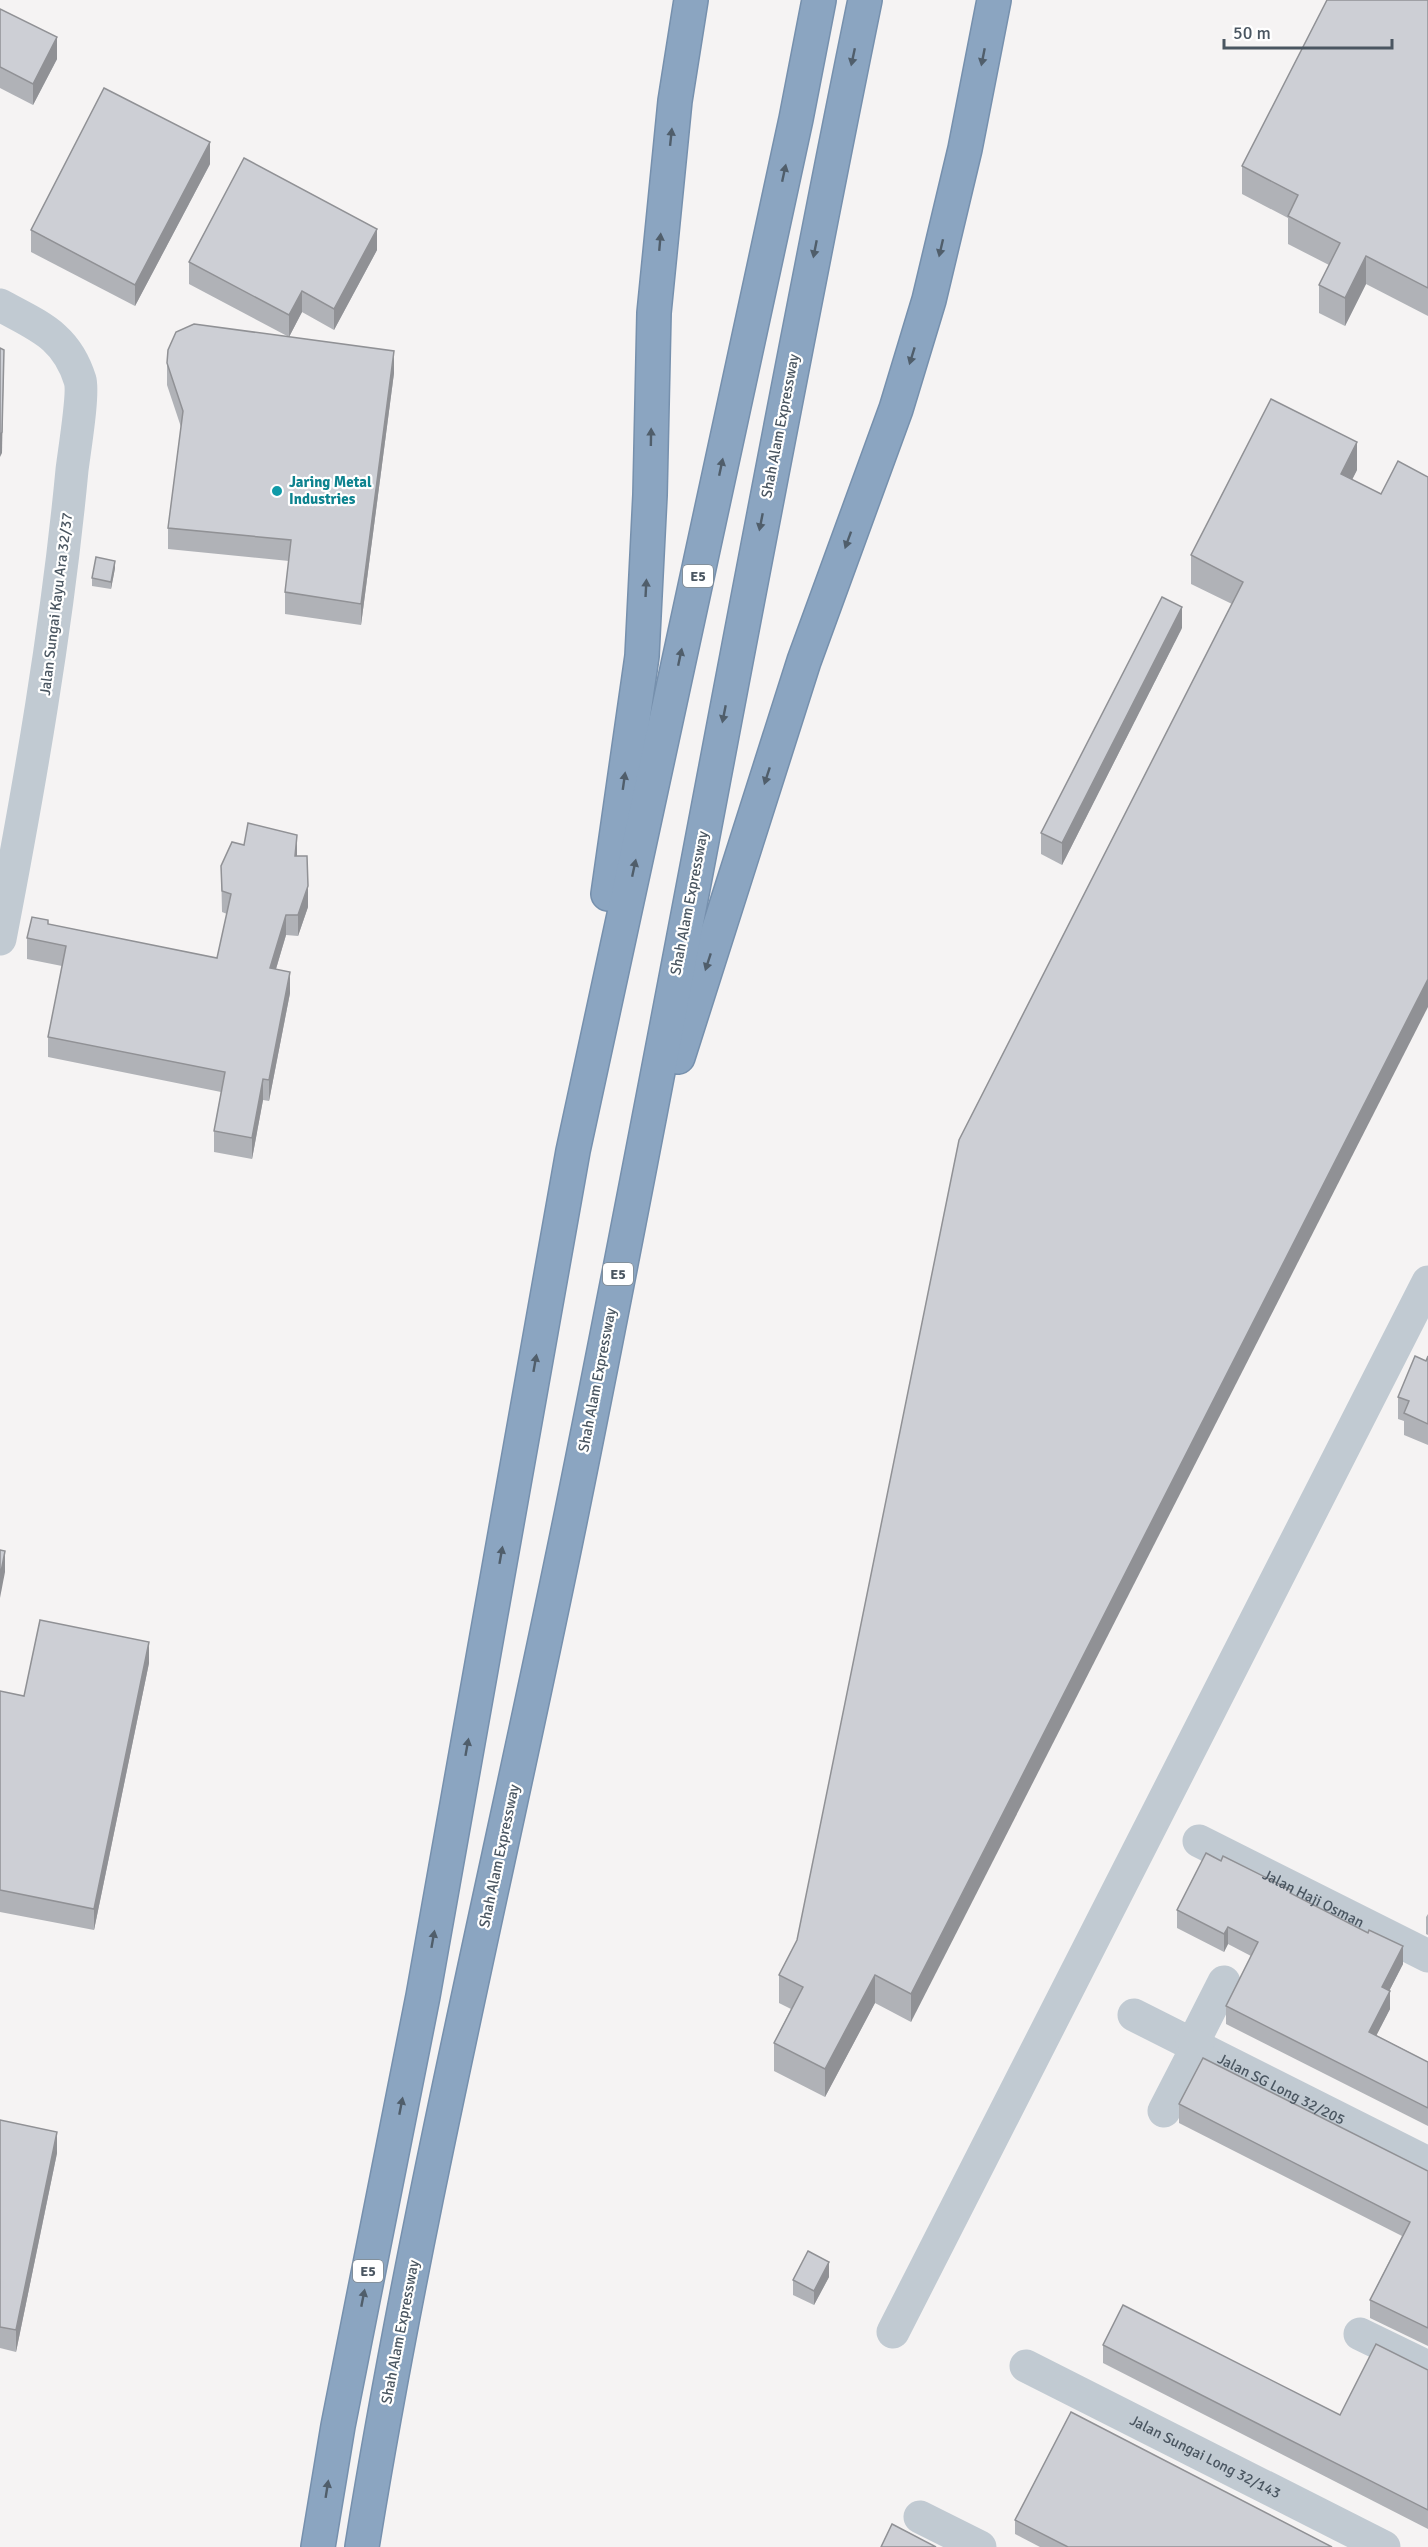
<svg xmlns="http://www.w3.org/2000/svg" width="1428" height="2547" viewBox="0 0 1428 2547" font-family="Signika,sans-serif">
<rect width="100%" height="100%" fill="#f5f3f3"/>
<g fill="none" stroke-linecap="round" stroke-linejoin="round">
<defs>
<g id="highway">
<path d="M608,894L642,656L650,495L654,313L675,101L691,0"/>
<path d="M678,1057L804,661L896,409L929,300L965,149L994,0"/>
<path d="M318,2547L338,2426L423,1996L573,1151L796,119L819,0"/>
<path d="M362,2547C418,2199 502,1856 572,1511C674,1008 762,503 865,0"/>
</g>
</defs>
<use href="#highway" stroke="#7690ad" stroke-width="36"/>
<g stroke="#c1cad2" stroke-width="33">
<path d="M0,305C38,326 66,335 80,380C84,393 74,453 72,470C57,628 30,783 0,939"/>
<path id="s1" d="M1199,1841L1428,1956"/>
<path id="s2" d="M1134,2015L1428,2163"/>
<path d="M1192,2045L1224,1982"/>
<path d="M1164,2111L1197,2047"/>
<path d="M893,2332L1428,1282"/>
<path d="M1360,2334L1428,2367"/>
<path id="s3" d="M1026,2366L1384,2547"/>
<path d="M920,2517L980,2547"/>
</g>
<use href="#highway" stroke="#8ba5c1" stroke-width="33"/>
</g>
<g fill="#b0b2b7">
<path d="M1428,0V316L1366,284L1345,326L1319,313V285L1329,265L1288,244V218L1242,194V166Z"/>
<path d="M0,9L57,59L33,105L0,88Z"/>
<path d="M210,164L135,306L31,252V230Z"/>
<path d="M377,250L334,330L302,312L289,337L189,284V262Z"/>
<path d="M167,363L394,373L361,625L285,614V592L289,561L168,549V528L181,427L167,385Z"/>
<path d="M1357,470L1352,479L911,2022L875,2003L825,2097L774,2071V2043L791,2009L779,2003V1975L797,1940L1232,604L1191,584V555Z"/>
<path d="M115,568L111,589L92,586V578Z"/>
<path d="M1182,628L1062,865L1041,854V833Z"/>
<path d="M297,856L308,907L298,936L286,935L276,969L290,993L269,1101L263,1100L252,1159L214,1152V1131L221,1092L48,1057V1037L62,966L27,959V938L48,924L217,958L227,914L222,912L221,866Z"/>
<path d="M1428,1356V1445L1404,1435V1421L1398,1419V1397L1426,1361Z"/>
<path d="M149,1663L94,1930L0,1912V1691L24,1696Z"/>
<path d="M1291,1894L1403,1964L1389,1991L1390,2009L1376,2035L1428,2062V2126L1226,2024V2006L1251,1956L1228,1944L1224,1952L1177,1928V1910Z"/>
<path d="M1428,1914V1935L1426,1934V1917Z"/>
<path d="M1179,2104L1428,2171V2346L1370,2318V2300L1402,2236L1179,2123Z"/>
<path d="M0,2120L57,2153L16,2352L0,2348Z"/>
<path d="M829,2277L814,2305L793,2295V2280Z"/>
<path d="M1103,2345L1340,2415L1428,2370V2529L1103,2363Z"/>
<path d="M1015,2520L1332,2547H1040L1015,2534Z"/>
</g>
<g fill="#909195">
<path d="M57,37V59L33,105V84Z"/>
<path d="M210,142V164L135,306V285Z"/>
<path d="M377,229V250L334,330V309Z"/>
<path d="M1366,256V284L1345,326V298Z"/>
<path d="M302,291V312L289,337V315Z"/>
<path d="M4,350L2,453L0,457V436Z"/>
<path d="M394,351V373L361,625V604Z"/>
<path d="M1357,442V470L1341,502V474Z"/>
<path d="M115,561V568L111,589V582Z"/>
<path d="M1182,607V628L1062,865V843Z"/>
<path d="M297,835V856H295Z"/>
<path d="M308,886V907L298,936V915Z"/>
<path d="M286,915V935L270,989V968Z"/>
<path d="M290,972V993L269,1101V1080Z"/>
<path d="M1428,979V1007L911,2022V1994Z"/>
<path d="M263,1079V1100L252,1159V1138Z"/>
<path d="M5,1551V1572L0,1598V1577Z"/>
<path d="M149,1642V1663L94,1930V1909Z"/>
<path d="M1228,1927V1944L1224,1952V1934Z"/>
<path d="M1403,1946V1964L1382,2005V1987Z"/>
<path d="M875,1975V2003L825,2097V2069Z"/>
<path d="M1390,1991V2009L1369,2050V2032Z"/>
<path d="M57,2132V2153L16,2352V2330Z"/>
<path d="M829,2262V2277L814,2305V2291Z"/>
</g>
<g fill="#cdcfd5" stroke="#909195" stroke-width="1.5">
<path d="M1327,0H1428V288L1366,256L1345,298L1319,285L1340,243L1288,216L1298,195L1242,166Z"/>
<path d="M0,9L57,37L33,84L0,67Z"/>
<path d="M104,88L210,142L135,285L31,230Z"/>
<path d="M244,158L377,229L334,309L302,291L289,315L189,262Z"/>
<path d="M194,324L394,351L361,604L285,592L291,540L168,528L183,411L167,363L168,350L176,332Z"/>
<path d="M0,348L4,350L2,432L0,436Z"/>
<path d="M1271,399L1357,442L1341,474L1381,494L1398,461L1428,477V979L911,1994L875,1975L825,2069L774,2043L803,1987L779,1975L797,1940L959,1140L1243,582L1191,555Z"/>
<path d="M96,557L115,561L111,582L92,578Z"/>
<path d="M1162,597L1182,607L1062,843L1041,833Z"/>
<path d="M248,823L297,835L295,856H307L308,886L298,915H286L270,968L290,972L269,1080L263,1079L252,1138L214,1131L225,1072L48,1037L66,946L27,938L32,917L48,920V924L217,958L231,894L222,891L221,866L232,842L244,845Z"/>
<path d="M1415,1356L1426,1361L1428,1356V1424L1404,1413L1409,1401L1398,1397Z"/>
<path d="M0,1550L5,1551L0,1577Z"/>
<path d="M40,1620L149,1642L94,1909L0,1890V1691L24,1696Z"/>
<path d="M1206,1853L1221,1861L1223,1856L1291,1890L1290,1893L1368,1933L1369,1930L1403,1946L1382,1987L1390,1991L1369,2032L1428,2062V2108L1226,2006L1258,1942L1228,1927L1224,1934L1177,1910Z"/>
<path d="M1203,2058L1428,2171V2328L1370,2300L1410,2222L1179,2104Z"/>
<path d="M0,2120L57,2132L16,2330L0,2327Z"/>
<path d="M808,2251L829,2262L814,2291L793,2280Z"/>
<path d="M1123,2305L1340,2415L1376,2344L1428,2370V2510L1103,2345Z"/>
<path d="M1071,2412L1332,2547H1068L1015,2520Z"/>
<path d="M892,2524L936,2547H881Z"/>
</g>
<defs><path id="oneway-solid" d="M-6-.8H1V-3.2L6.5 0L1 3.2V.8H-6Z" transform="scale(1.5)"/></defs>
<g fill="#505e6b">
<use href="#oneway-solid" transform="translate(853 57) rotate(102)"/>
<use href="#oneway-solid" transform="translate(983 57) rotate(101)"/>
<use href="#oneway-solid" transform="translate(671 137) rotate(-84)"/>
<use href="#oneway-solid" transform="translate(784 173) rotate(-78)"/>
<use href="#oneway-solid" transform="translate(660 242) rotate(-85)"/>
<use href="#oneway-solid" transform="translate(941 248) rotate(103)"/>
<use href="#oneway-solid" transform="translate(815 249) rotate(101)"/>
<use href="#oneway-solid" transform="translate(912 356) rotate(107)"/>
<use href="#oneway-solid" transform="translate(651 437) rotate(-89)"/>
<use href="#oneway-solid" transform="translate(721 467) rotate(-78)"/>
<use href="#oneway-solid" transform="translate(761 522) rotate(101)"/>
<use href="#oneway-solid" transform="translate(848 540) rotate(110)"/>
<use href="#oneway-solid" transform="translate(646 588) rotate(-87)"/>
<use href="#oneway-solid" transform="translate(680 657) rotate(-78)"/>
<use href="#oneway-solid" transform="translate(724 714) rotate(101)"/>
<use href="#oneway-solid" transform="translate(767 776) rotate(108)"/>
<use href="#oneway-solid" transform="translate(624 781) rotate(-82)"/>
<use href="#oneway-solid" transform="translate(634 868) rotate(-78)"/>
<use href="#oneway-solid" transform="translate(708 962) rotate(108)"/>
<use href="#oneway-solid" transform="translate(535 1363) rotate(-80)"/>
<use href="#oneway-solid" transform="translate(501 1555) rotate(-80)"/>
<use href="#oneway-solid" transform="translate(467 1747) rotate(-80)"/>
<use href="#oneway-solid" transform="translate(433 1939) rotate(-80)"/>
<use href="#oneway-solid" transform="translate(401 2106) rotate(-79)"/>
<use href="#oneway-solid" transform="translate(363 2298) rotate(-79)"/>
<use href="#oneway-solid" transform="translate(327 2489) rotate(-81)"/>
</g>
<circle fill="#0f9aa8" stroke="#fff" stroke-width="2" cx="277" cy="491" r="6"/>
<g text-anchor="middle" stroke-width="4.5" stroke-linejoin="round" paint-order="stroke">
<g fill="#fff" stroke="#808990" stroke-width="1.5">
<rect x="683" y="565" width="30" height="22" rx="4.5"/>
<rect x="603" y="1263" width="30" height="22" rx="4.5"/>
<rect x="353" y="2260" width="30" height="22" rx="4.5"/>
</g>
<g font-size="14" font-weight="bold" fill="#4a5661">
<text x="698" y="581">E5</text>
<text x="618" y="1279">E5</text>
<text x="368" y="2276">E5</text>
</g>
<g font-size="15" fill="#4a5661" stroke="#fff">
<text transform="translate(780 426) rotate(-79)" y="5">Shah Alam Expressway</text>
<text transform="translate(56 604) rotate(-83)" y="5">Jalan Sungai Kayu Ara 32/37</text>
<text transform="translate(689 903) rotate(-79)" y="5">Shah Alam Expressway</text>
<text transform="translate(597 1380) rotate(-79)" y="5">Shah Alam Expressway</text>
<text transform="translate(499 1856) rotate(-78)" y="5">Shah Alam Expressway</text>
<text dy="5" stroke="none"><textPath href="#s1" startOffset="128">Jalan Haji Osman</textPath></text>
<text dy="5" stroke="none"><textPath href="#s2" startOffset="165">Jalan SG Long 32/205</textPath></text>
<text transform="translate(400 2332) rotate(-79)" y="5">Shah Alam Expressway</text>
<text dy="5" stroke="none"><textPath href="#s3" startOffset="201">Jalan Sungai Long 32/143</textPath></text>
</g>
<g font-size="15" font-weight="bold" fill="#0d838f" stroke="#fff" text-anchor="start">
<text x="289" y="487">Jaring Metal<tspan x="289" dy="17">Industries</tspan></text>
</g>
</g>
<path d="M1224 39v9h168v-9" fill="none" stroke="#4a5661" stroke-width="3"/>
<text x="1233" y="39" font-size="18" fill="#4a5661" stroke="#ffffff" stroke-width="4.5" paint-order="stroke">50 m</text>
</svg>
